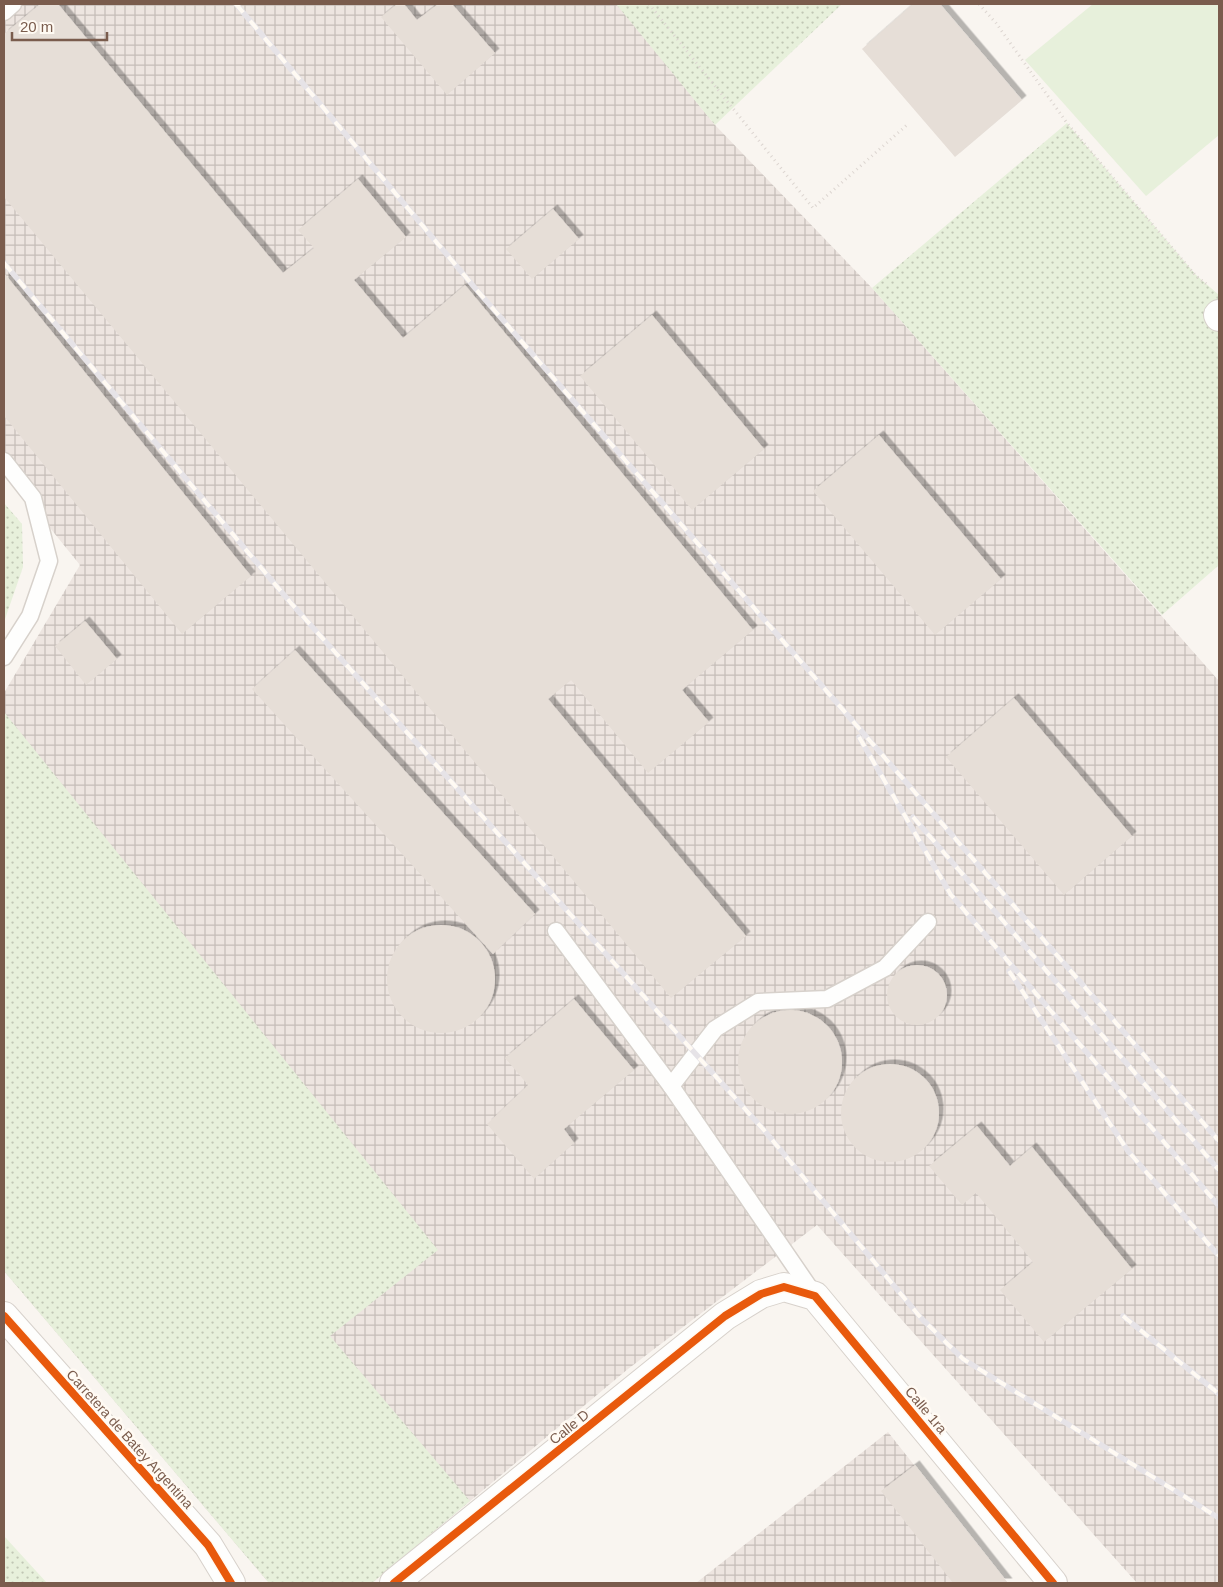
<svg xmlns="http://www.w3.org/2000/svg" width="1223" height="1587" viewBox="0 0 1223 1587" font-family="Helvetica,sans-serif">
<defs>
<pattern id="industrial-grid" width="8" height="8" patternUnits="userSpaceOnUse" patternTransform="scale(1.25)"><rect width="8" height="8" fill="#ede5e0"/><path d="M0 4h8M4 0v8" fill="none" stroke="#c5bdb8"/></pattern>
<pattern id="grass-dots" width="8" height="8" patternUnits="userSpaceOnUse" patternTransform="scale(1.25)"><rect width="8" height="8" fill="#e7f0db"/><path d="M2 2h.1M6 6h.1" fill="none" stroke="#c0c6b4" stroke-width="1.8" stroke-linecap="round"/></pattern>
<filter id="shadow"><feDropShadow dx="4.5" dy="-4.5" stdDeviation="0" flood-color="#0004"/></filter>
</defs>
<rect width="100%" height="100%" fill="#f9f5f0"/>
<g fill="url(#industrial-grid)">
<path d="M4,4H618L715,125L872,288L1219,681V1583H1137L817,1225L628,1369L372,1583H269L4,1271V693L80,565L4,471Z"/>
<path d="M888,1432L1007,1583H696Z"/>
</g>
<g fill="url(#grass-dots)">
<path d="M616,4H842L715,125Z"/>
<path d="M1067,123L1196,275L1219,295V565L1162,615L872,288Z"/>
<path d="M4,503L22,524L23,567L4,622Z"/>
<path d="M4,712L438,1250L330,1336L470,1501L372,1583H269L4,1271Z"/>
<path d="M4,1536L47,1583H4Z"/>
</g>
<path fill="#e7f0db" d="M1093,4H1219V135L1146,196L1025,60Z"/>
<g fill="#e6ded7" filter="url(#shadow)">
<path d="M40,4H58L283,273L314,248L298,230L358,179L406,237L354,280L403,338L465,285L753,630L682,690L709,722L648,773L571,680L548,699L746,936L671,998L4,197V34Z"/>
<path d="M397,4H404L417,20L438,4H452L495,53L447,95L381,17Z"/>
<path d="M913,4H940L1022,100L955,157L862,49Z"/>
<path d="M553,209L579,239L532,279L506,249Z"/>
<path d="M4,273L251,576L182,634L4,416Z"/>
<path d="M652,315L764,449L692,510L580,376Z"/>
<path d="M879,435L1001,579L935,635L813,491Z"/>
<path d="M85,621L117,659L86,685L55,646Z"/>
<path d="M295,650L535,914L493,954L252,689Z"/>
<path d="M1014,698L1132,836L1064,895L946,757Z"/>
<circle cx="441" cy="979" r="54"/>
<circle cx="917" cy="995" r="30"/>
<path d="M574,999L634,1070L564,1129L574,1143L534,1179L487,1124L528,1085L505,1058Z"/>
<circle cx="790" cy="1062" r="52"/>
<circle cx="890" cy="1113" r="49"/>
<path d="M977,1126L1010,1166L1032,1147L1132,1269L1044,1342L1000,1290L1033,1262L976,1193L962,1205L929,1166Z"/>
<path d="M915,1465L1008,1583H953L881,1491Z"/>
</g>
<g fill="none" stroke-linecap="round" stroke-linejoin="round">
<defs>
<g id="service">
<path d="M4,12L13,4"/>
<path d="M4,461L33,498L49,561L30,616L4,657"/>
<path d="M556,931L671,1086L815,1296"/>
<path d="M671,1086L715,1029L758,1002L827,999L885,968L928,922"/>
</g>
<g id="minor">
<path d="M1219,314L1218,315L1219,317"/>
<path d="M394,1583L725,1316L761,1294L784,1287L815,1296L1053,1583"/>
</g>
<path id="tertiary" d="M4,1316L208,1545L231,1583"/>
</defs>
<use href="#service" stroke="#d7d1cb" stroke-width="19"/>
<use href="#minor" stroke="#d7d1cb" stroke-width="30"/>
<use href="#tertiary" stroke="#d7d1cb" stroke-width="30"/>
<g stroke="#dcd5d0" stroke-width="3" stroke-dasharray="1 4" stroke-linecap="butt">
<path d="M649,4L813,208L908,124"/>
<path d="M979,4L996,23L1067,123L1196,276L1209,286"/>
</g>
<use href="#service" stroke="#fefefd" stroke-width="16"/>
<use href="#minor" stroke="#fefefd" stroke-width="28"/>
<use href="#tertiary" stroke="#fefefd" stroke-width="28"/>
<defs>
<g id="rail">
<path d="M236,4L475,288L1219,1141"/>
<path d="M4,263L290,602L763,1129L921,1318L963,1359L1219,1518"/>
<path d="M859,737L951,895L1219,1206"/>
<path d="M913,817L1219,1170"/>
<path d="M1009,971L1128,1151L1219,1256"/>
<path d="M1123,1316L1219,1394"/>
</g>
</defs>
<use href="#rail" stroke="#e6e3e7" stroke-width="5.5"/>
<use href="#rail" stroke="#fffaf3" stroke-width="4" stroke-dasharray="11" stroke-linecap="butt"/>
<defs>
<g id="cycleway">
<path d="M4,1316L208,1545L231,1583"/>
<path d="M394,1583L725,1316L761,1294L784,1287L815,1296L1053,1583"/>
</g>
</defs>
<use href="#cycleway" stroke="#fffaf3" stroke-width="11"/>
<use href="#cycleway" stroke="#e8590c" stroke-width="8"/>
</g>
<g text-anchor="middle" stroke-width="5" stroke-linejoin="round" paint-order="stroke">
<g font-size="14" fill="#7a5c4d" stroke="#fffaf3">
<text transform="translate(926 1410) rotate(50)" y="5">Calle 1ra</text>
<text transform="translate(569 1427) rotate(-39)" y="5">Calle D</text>
<text transform="translate(130 1439) rotate(48)" y="5">Carretera de Batey Argentina</text>
</g>
</g>
<rect width="1223" height="1587" fill="none" stroke="#7a5c4d" stroke-width="10"/>
<path d="M12 32v8h95v-8" fill="none" stroke="#7a5c4d" stroke-width="2.5"/>
<text x="20" y="32" font-size="15" fill="#7a5c4d" stroke="#fffaf3" stroke-width="4" paint-order="stroke">20 m</text>
</svg>
